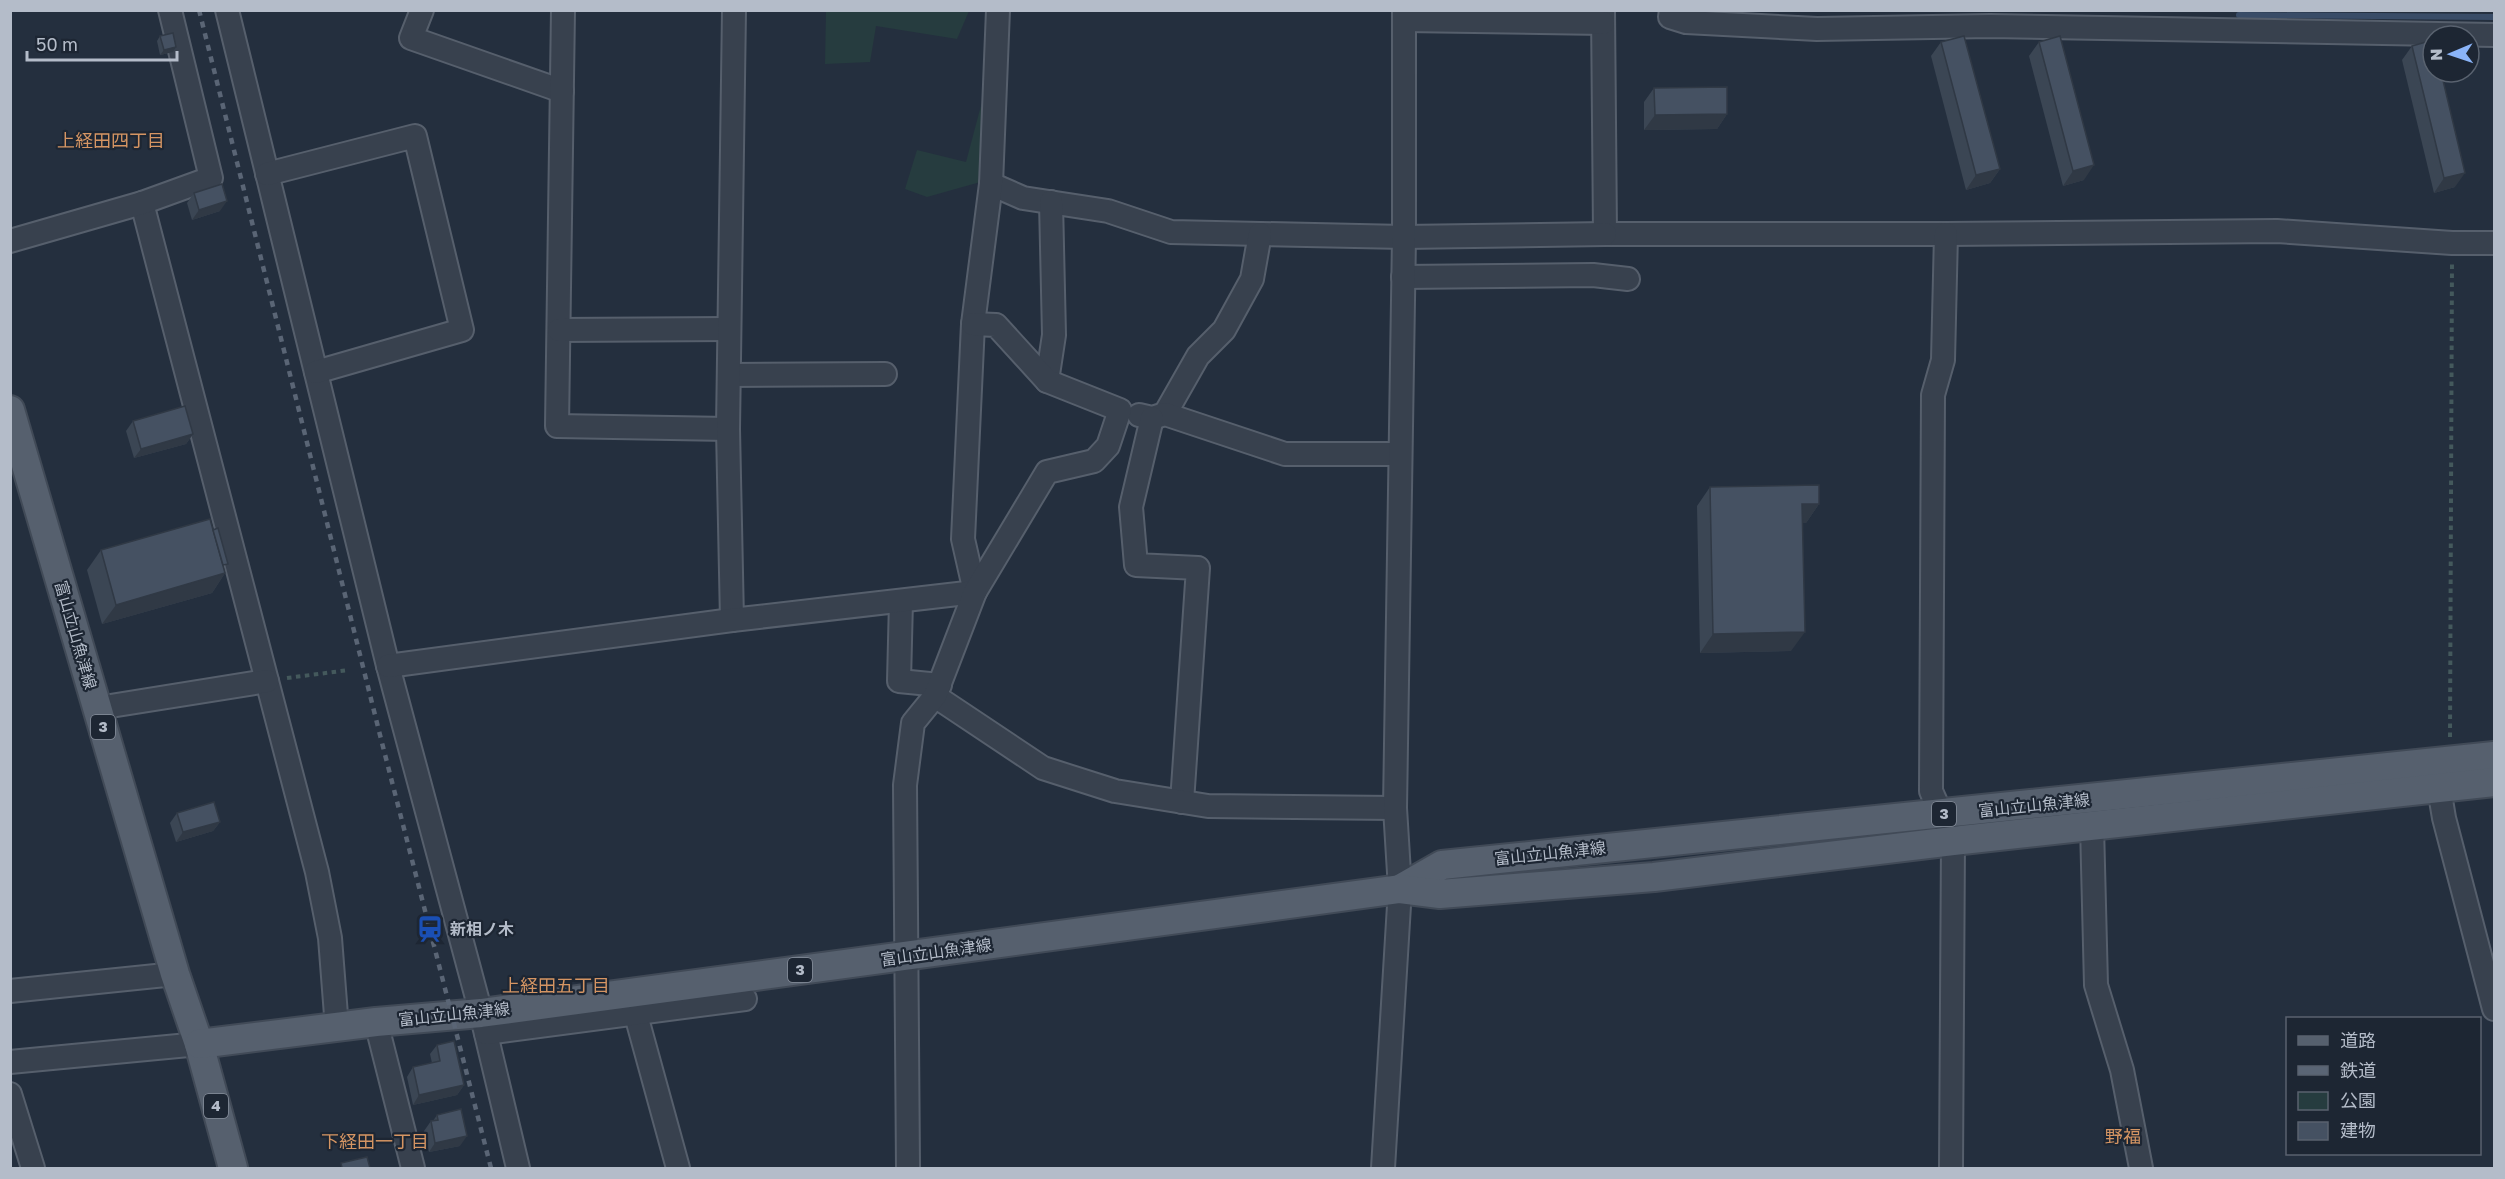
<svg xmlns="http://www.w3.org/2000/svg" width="2505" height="1179" viewBox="0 0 2505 1179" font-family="'Golos Text','Noto Sans JP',sans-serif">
<rect width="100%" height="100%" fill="#242f3e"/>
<g fill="#263c3f">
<path d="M826,11V10L969,11L957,39L876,26L870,62L825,64Z"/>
<path d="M983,98L984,181L927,197L905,189L917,150L966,162Z"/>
</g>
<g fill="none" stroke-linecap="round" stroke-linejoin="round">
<path stroke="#394c67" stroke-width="6" d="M2239,15L2494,17"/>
<defs>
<g id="minor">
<path d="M227,10L388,666L481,1013L518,1168"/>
<path d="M422,10L411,38L562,91"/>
<path d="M563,10L557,426L728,429"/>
<path d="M1603,10L1605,234H1946L2277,231L2452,243H2494"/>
<path d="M1671,10L1670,17L1686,22L1817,29L1990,26L2494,35"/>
<path d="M1404,20L1603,23"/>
<path d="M267,174L415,136L462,330L316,372"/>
<path d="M991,184L1023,198L1108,211L1171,232L1404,237L1605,234"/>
<path d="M142,203L317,872L330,938L337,1028"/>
<path d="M1946,234L1943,360L1933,395L1931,791L1953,841L1951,1168"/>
<path d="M10,241L142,203L211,178L170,10"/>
<path d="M1403,277L1593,275L1628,279"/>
<path d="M559,330L729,329"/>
<path d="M729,375L885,374"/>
<path d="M1047,381L1054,335L1051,202"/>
<path d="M1165,414L1198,356L1224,330L1252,279L1260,234"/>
<path d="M1139,415L1152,418L1165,414L1285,454H1400"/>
<path d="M1152,418L1131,507L1136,565L1198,568L1182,802"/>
<path d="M975,592L963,539L973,324L991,184L998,10"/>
<path d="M901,601L899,681L940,685"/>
<path d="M732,620L728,429L734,10"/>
<path d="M388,666L732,620L975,592"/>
<path d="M935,696L1043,768L1115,791L1208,806L1395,808"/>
<path d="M98,708L267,681"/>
<path d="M2439,788L2444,818L2494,1009"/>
<path d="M2092,826L2096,985L2122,1070L2141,1168"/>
<path d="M10,991L175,974"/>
<path d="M636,1015L678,1168"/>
<path d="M376,1022L413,1168"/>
<path d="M486,1033L745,999"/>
<path d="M10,1062L199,1044"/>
<path d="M10,1094L33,1168"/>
<path d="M908,1168L905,785L913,723L935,696L975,592L1047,472L1094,461L1108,446L1120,410L1047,381L996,325L973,324"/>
<path d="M1383,1168L1400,889L1395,808L1404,237V10"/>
</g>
<g id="major">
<path d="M10,410L175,974L199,1044L233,1168"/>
<path d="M1400,889L1442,865L2494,756"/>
<path d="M199,1044L376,1022L481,1013L1400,889L1440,894L1654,877L1953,841L2494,782"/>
</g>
</defs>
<use href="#minor" stroke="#565f6c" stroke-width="26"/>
<use href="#major" stroke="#414a57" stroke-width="32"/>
<g stroke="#44595c" stroke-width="4" stroke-dasharray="4.5 4.5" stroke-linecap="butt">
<path d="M287,678L349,670"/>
<path d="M2450,737L2452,261"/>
</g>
<use href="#minor" stroke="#38414e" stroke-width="22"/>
<use href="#major" stroke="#56606e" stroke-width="28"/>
<path stroke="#5a6575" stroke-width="4.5" stroke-dasharray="6 6" stroke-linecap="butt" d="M199,10L381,739L491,1168"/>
</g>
<g fill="#3b4654">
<path d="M160,36L176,47L173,52L160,55L157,41Z"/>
<path d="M1941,42L2000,169L1990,183L1966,190L1931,56Z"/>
<path d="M2039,42L2084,180L2063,186L2029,56Z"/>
<path d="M2412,46L2455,187L2434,193L2402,60Z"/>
<path d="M1654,88L1727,114L1717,129L1644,130V102Z"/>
<path d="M194,193L220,211L192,220L187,203Z"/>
<path d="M133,421L193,434L186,444L134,458L126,431Z"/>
<path d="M1710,487L1819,504L1806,523H1802L1791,651L1700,653L1697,506Z"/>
<path d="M101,550L224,569L225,573L212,593L102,624L87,570Z"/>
<path d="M177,813L220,822L213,831L176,842L170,823Z"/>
<path d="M437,1045L464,1085L457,1095L413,1105L407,1077L413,1067L432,1063L430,1054Z"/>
<path d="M437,1115L460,1146L429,1152L424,1131L431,1121H433Z"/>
</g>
<g fill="#303945">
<path d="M176,47L173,52L160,55L164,50Z"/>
<path d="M1727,114L1717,129L1644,130L1655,115Z"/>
<path d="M2094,165L2084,180L2063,186L2073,171Z"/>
<path d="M2000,169L1990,183L1966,190L1976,175Z"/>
<path d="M2465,173L2455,187L2434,193L2444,178Z"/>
<path d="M227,201L220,211L192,220L199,210Z"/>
<path d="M193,434L186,444L134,458L141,449Z"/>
<path d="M1802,504H1819L1806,523H1788Z"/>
<path d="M225,573L212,593L102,624L116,605Z"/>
<path d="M1805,632L1791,651L1700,653L1713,634Z"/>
<path d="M220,822L213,831L176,842L183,832Z"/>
<path d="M464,1085L457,1095L413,1105L419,1095Z"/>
<path d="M467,1136L460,1146L429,1152L435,1143Z"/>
</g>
<g fill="#455162" stroke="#303945" stroke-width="1.5">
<path d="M173,33L176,47L164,50L160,36Z"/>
<path d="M1964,36L2000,169L1976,175L1941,42Z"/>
<path d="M2060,36L2094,165L2073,171L2039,42Z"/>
<path d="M2433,40V72H2441L2465,173L2444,178L2412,46Z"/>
<path d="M1727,87V114L1655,115L1654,88Z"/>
<path d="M222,184L227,201L199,210L194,193Z"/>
<path d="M185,406L193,434L141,449L133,421Z"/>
<path d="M1819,485V504H1802L1805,632L1713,634L1710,487Z"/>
<path d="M210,519L225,573L116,605L101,550Z"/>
<path d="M218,528L228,564L223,565L213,530Z"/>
<path d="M214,802L220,822L183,832L177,813Z"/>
<path d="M454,1041L464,1085L419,1095L413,1067L440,1061L437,1045Z"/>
<path d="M461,1109L467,1136L435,1143L431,1121L438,1120L437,1115Z"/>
<path d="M367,1157L370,1168H342L341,1163Z"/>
</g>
<defs>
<symbol id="station-bare" viewBox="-9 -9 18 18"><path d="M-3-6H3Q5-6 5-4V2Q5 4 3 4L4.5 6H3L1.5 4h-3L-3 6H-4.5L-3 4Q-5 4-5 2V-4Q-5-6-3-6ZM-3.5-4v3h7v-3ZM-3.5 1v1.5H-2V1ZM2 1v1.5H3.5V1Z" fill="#1a4fb4" stroke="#1d2633" stroke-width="2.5" paint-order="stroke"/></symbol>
</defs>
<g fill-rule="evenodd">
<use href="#station-bare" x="411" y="910" width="38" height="38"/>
</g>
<g text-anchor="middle" stroke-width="4.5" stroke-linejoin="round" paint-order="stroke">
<g fill="#1d2633" stroke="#878f9c" stroke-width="1.5">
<rect x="91" y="715" width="24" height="24" rx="4.5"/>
<rect x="1932" y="802" width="24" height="24" rx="4.5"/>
<rect x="788" y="958" width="24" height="24" rx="4.5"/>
<rect x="204" y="1094" width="24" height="24" rx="4.5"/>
</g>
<g font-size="15" font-weight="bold" fill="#b4bcc9">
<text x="103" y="732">3</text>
<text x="1944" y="819">3</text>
<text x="800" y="975">3</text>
<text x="216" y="1111">4</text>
</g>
<g font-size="16" fill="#b4bcc9" stroke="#1d2633">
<text transform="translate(76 635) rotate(74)" y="6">富山立山魚津線</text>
<text transform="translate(2034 805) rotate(-6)" y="6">富山立山魚津線</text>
<text transform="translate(1550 853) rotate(-6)" y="6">富山立山魚津線</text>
<text transform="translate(936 952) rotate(-8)" y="6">富山立山魚津線</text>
<text transform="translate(454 1014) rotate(-6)" y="6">富山立山魚津線</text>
</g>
<g font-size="16" font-weight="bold" fill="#b4bcc9" stroke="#1d2633" text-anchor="start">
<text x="450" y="935">新相ノ木</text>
</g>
<g font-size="18" fill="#d59563" stroke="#1d2633">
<text x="111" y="147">上経田四丁目</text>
<text x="556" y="992">上経田五丁目</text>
<text x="2123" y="1143">野福</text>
<text x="375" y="1148">下経田一丁目</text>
</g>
</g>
<rect width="2505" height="1179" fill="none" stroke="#b4bcc9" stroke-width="24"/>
<rect x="2286" y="1017" width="195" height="138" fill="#1d2633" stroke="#59626f" stroke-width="1.5"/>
<rect x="2298" y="1036" width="30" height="9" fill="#56606e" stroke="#59626f" stroke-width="1.5"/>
<text x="2340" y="1047" font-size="18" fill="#b4bcc9">道路</text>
<rect x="2298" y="1066" width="30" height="9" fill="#5a6575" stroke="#59626f" stroke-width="1.5"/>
<text x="2340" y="1077" font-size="18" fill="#b4bcc9">鉄道</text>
<rect x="2298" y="1092" width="30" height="18" fill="#263c3f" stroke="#59626f" stroke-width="1.5"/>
<text x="2340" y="1107" font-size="18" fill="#b4bcc9">公園</text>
<rect x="2298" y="1122" width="30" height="18" fill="#455162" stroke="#59626f" stroke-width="1.5"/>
<text x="2340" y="1137" font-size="18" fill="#b4bcc9">建物</text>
<g transform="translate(2451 54) rotate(268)"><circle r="28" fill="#1d2633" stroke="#59626f" stroke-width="1.5"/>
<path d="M0-4.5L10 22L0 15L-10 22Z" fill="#8ab4f8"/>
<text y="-9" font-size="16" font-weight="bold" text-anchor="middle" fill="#b4bcc9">N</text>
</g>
<path d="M27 51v9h150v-9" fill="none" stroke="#b4bcc9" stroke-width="3"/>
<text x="36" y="51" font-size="18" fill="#b4bcc9" stroke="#1d2633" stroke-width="4.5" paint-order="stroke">50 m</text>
</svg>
